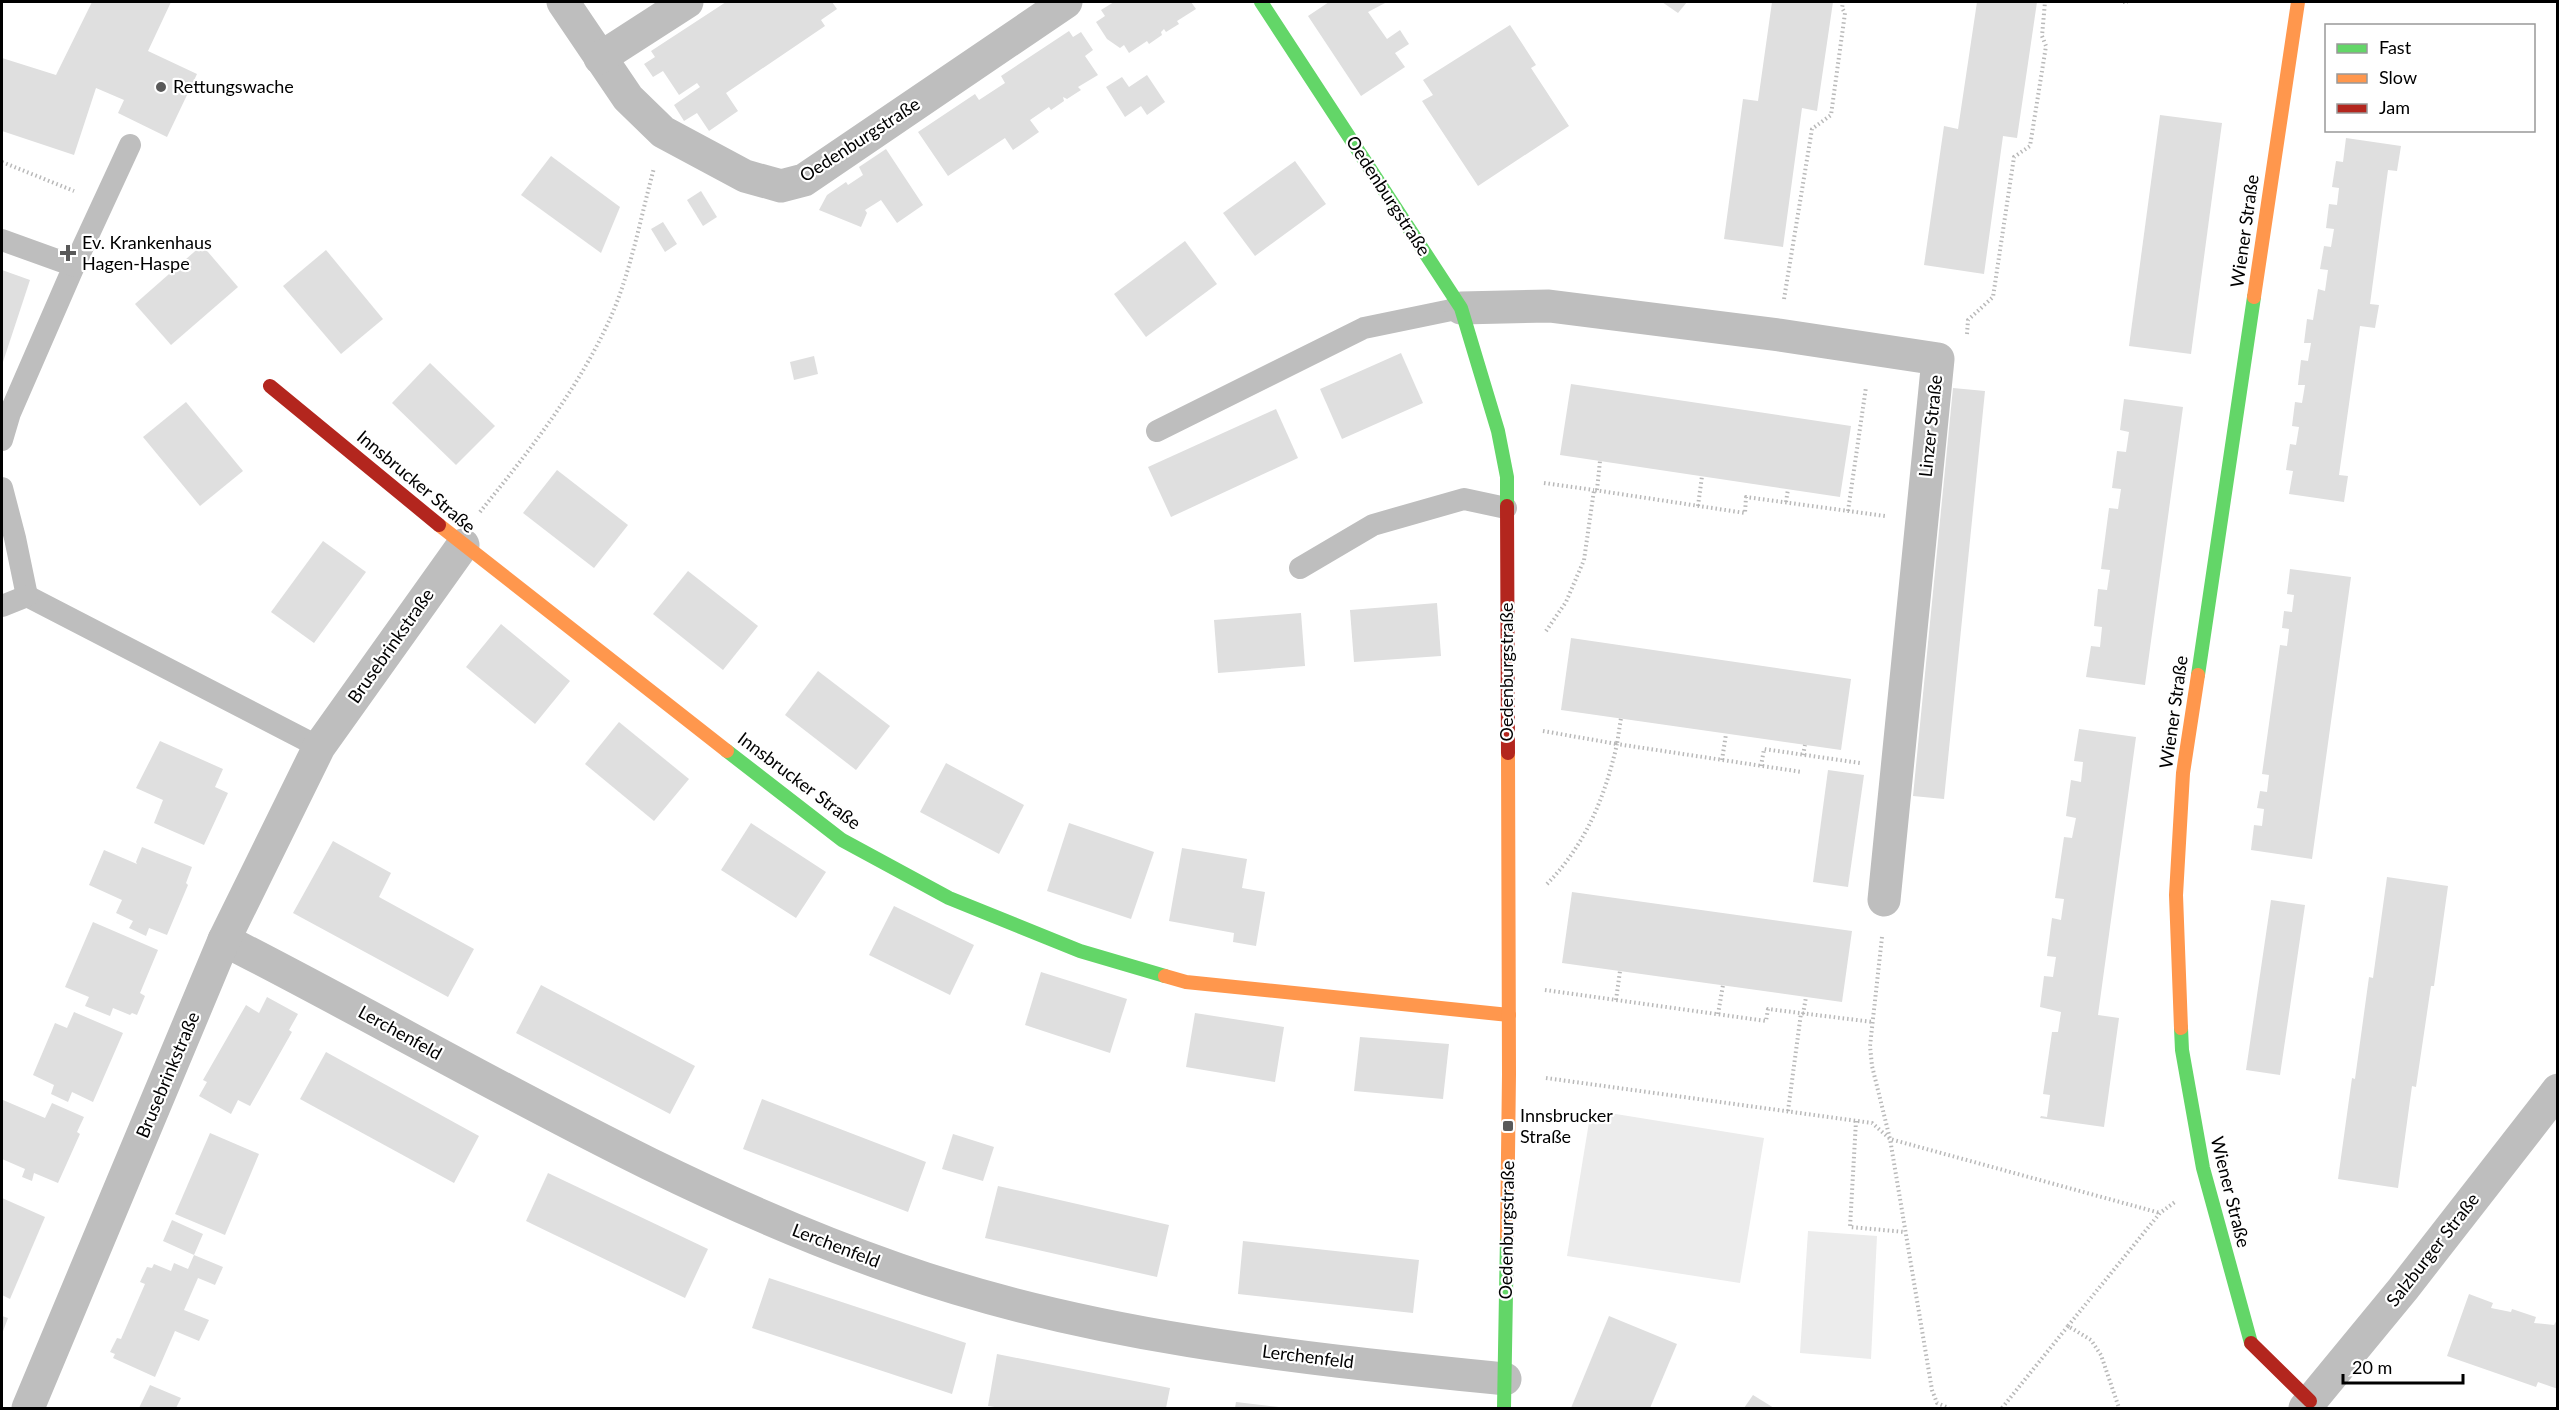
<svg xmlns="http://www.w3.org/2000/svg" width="2559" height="1410" viewBox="0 0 2559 1410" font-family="Lato,sans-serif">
<rect width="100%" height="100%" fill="#fff"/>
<g fill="#ececec">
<path d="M1591,1110L1764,1138L1740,1283L1567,1256Z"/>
<path d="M1808,1231L1877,1236L1871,1359L1800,1353Z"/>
</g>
<g fill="#dfdfdf">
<path d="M92,2H171L148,51L197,74L167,137L118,113L124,100L96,88L74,155L2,131V58L56,75Z"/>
<path d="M726,2H832L837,9L821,20L825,26L726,93L738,111L709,131L697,113L684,121L674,105L700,87L697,83L679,95L663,71L653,77L644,64L655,57L651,51Z"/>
<path d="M1114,2H1191L1196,9L1177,21L1179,24L1166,32L1164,29L1161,32L1162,35L1149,44L1147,41L1129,53L1124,45L1120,48L1107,39L1096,22L1105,16L1101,10Z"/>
<path d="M1329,2H1387L1368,12L1387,39L1400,30L1409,44L1395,53L1405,67L1361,96L1308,16Z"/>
<path d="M1662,2H1687L1678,13Z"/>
<path d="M1772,2H1833L1817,111L1802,108L1783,247L1724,239L1743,99L1758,101Z"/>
<path d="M1977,2H2037L2017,138L2003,136L1984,274L1924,265L1944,126L1958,129Z"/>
<path d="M1510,25L1536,65L1531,68L1569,126L1478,186L1422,101L1433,95L1423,80Z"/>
<path d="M1069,31L1073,37L1081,32L1093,50L1085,56L1098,75L1078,87L1081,90L1067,99L1063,97L1064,101L1051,110L1049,107L1030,120L1039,132L1013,150L1005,138L948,176L918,132L975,94L979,100L1005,83L1001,76Z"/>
<path d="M1147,75L1165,102L1147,115L1141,106L1125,117L1106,87L1122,77L1129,87Z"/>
<path d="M2160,115L2222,123L2191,354L2129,346Z"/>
<path d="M2346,138L2401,146L2397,171L2388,170L2370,304L2379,305L2375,328L2360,326L2339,475L2348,476L2344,502L2289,494L2293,471L2286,470L2290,444L2296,445L2299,427L2292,426L2295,402L2302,403L2305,385H2298L2301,360L2308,361L2311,343H2304L2307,319L2313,320L2318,289L2325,291L2328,270L2320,269L2324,246L2331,247L2334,229L2326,228L2329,204L2337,205L2339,188L2332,187L2336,161L2343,162Z"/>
<path d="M886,149L923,205L897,223L881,200L865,210L867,213L861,227L819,210L827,195L846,182L848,185L863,175L859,167Z"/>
<path d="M551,156L620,207L601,253L521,195Z"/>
<path d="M1295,161L1326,204L1255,256L1223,213Z"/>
<path d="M701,191L717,217L703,226L687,200Z"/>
<path d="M663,222L677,244L665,252L651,229Z"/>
<path d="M1185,241L1217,284L1146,337L1114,294Z"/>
<path d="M202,245L238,287L171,345L135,304Z"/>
<path d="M326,250L383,319L341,354L283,286Z"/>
<path d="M2,270L30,280L2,365Z"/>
<path d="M1401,353L1423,403L1342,439L1320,389Z"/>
<path d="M814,356L818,374L794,380L790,362Z"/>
<path d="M430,363L495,426L456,465L392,403Z"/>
<path d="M1571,384L1851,426L1840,497L1560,455Z"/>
<path d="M1953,388L1985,391L1944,799L1913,796Z"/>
<path d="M2124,399L2183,407L2145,685L2086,677L2091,646L2100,647L2102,627L2094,626L2098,589L2107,590L2110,570L2101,569L2109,508L2118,509L2121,489L2112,488L2117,451L2126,452L2129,432L2120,430Z"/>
<path d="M186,402L243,471L200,506L143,437Z"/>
<path d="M1276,409L1298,458L1171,517L1148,467Z"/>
<path d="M557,470L628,525L594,568L523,513Z"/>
<path d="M323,541L366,572L314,643L271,612Z"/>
<path d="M2290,569L2351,577L2312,859L2251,850L2254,825L2262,826L2264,809L2257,808L2260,791L2267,792L2269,775L2262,774L2280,645L2287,646L2289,629L2282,628L2284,611L2292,612L2294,595L2287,594Z"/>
<path d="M688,571L758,626L723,670L653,614Z"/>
<path d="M1437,603L1441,656L1354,662L1350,610Z"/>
<path d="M1301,613L1305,666L1218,673L1214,620Z"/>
<path d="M501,624L570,681L535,724L466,667Z"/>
<path d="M1571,638L1851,679L1841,750L1561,710Z"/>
<path d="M818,671L890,726L856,770L785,715Z"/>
<path d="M619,722L689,779L654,821L585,764Z"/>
<path d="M2079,729L2136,737L2098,1015L2119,1018L2104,1127L2040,1118L2041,1116L2047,1117L2050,1095L2043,1094L2052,1032H2058L2061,1012L2040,1007L2044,976L2053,977L2056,957L2047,956L2052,918L2061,920L2064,899L2055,898L2064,837L2072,838L2076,818L2066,816L2071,780L2081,782L2083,762L2074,761Z"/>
<path d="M160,741L223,769L215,787L228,793L204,845L154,823L163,800L136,788Z"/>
<path d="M946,763L1024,805L999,854L920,812Z"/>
<path d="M1828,770L1864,775L1848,887L1813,882Z"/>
<path d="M751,823L826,872L796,918L721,870Z"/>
<path d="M1069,823L1154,852L1131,919L1047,891Z"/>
<path d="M333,841L391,873L379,897L474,949L448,997L293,913Z"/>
<path d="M142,847L192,867L186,883L188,885L167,935L149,928L146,936L129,928L133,921L116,913L122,900L89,885L104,850L137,864L136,862Z"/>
<path d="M1182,848L1247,859L1242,888L1265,892L1256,946L1233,942L1234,933L1169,921Z"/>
<path d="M2387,877L2448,886L2434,986H2431L2416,1087L2412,1086L2398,1188L2338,1179L2352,1078L2355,1079L2369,977L2373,978Z"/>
<path d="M1572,892L1852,931L1842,1002L1562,963Z"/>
<path d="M2271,900L2305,905L2280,1075L2246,1070Z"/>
<path d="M894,906L974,945L950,995L869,955Z"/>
<path d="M93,922L158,950L140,993L145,996L137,1015L132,1013L130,1015L113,1008L110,1016L85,1006L89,997L65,987Z"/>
<path d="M1041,972L1127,999L1110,1053L1025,1025Z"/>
<path d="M541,985L695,1066L670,1114L516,1033Z"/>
<path d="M267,997L298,1014L289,1030L292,1032L250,1106L238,1100L231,1114L199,1096L207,1082L203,1080L246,1005L259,1013Z"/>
<path d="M74,1012L123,1033L93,1102L72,1092L68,1102L51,1094L54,1085L33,1075L55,1023L67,1028Z"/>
<path d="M1195,1013L1284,1027L1275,1082L1186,1067Z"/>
<path d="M1360,1037L1449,1044L1443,1099L1354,1091Z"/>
<path d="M326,1052L479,1136L454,1183L300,1099Z"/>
<path d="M762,1099L926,1162L908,1212L743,1149Z"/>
<path d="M3,1100L45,1118L52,1103L84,1117L77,1132L80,1134L58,1183L34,1173L32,1181L22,1177L25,1169L2,1159Z"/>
<path d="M210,1133L259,1154L225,1235L175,1214Z"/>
<path d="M953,1134L994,1147L983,1181L942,1169Z"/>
<path d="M548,1173L708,1249L685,1298L526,1221Z"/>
<path d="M998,1186L1169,1225L1157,1277L985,1238Z"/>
<path d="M2,1198L45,1217L10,1299L2,1295Z"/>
<path d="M172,1220L203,1234L194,1255L223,1267L215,1285L198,1278L184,1310L209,1320L199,1341L175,1331L155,1377L113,1358L115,1354L110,1352L117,1338L121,1339L145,1284L140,1282L147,1267L152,1268L154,1264L171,1271L174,1263L188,1269L194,1255L163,1241Z"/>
<path d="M1243,1241L1419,1260L1413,1313L1238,1294Z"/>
<path d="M769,1278L966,1343L952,1394L752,1328Z"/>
<path d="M2469,1294L2493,1303L2491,1308L2511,1312L2512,1309L2536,1317L2534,1323L2554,1325L2558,1318V1389L2538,1382L2536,1387L2447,1356Z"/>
<path d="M2,1316L8,1318L2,1334Z"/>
<path d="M1609,1316L1677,1344L1650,1408H1571Z"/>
<path d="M997,1354L1170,1388L1166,1408H1001L988,1406Z"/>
<path d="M150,1385L181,1398L176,1408H139Z"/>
<path d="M1753,1395L1774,1408H1744Z"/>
<path d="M1236,1402L1279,1407V1408H1235Z"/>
</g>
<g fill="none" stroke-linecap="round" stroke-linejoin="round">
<g stroke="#b9b9b9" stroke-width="4" stroke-dasharray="1.5 3" stroke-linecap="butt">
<path d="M2123,2H2128"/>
<path d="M2,162L74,191"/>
<path d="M1784,299L1812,129L1831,115L1845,13L1842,8L1843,2"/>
<path d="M1967,334L1968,320L1993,297L2014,157L2030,146L2046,46L2042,36L2045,2"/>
<path d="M1544,483L1594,490"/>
<path d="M1597,490L1600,461"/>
<path d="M1786,502L1788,489"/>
<path d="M1698,506L1702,476"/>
<path d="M1848,511L1866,387"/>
<path d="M480,512C530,450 581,386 613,312C632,266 641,216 654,168"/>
<path d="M1546,631L1566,602L1584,560L1594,490L1745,513L1746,497L1885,516"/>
<path d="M1543,731L1617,744L1621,718"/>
<path d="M1803,755L1805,745"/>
<path d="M1722,760L1726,734"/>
<path d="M1761,766L1764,749L1860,763"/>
<path d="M1547,884C1586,844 1605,797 1617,744L1802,772"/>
<path d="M1882,937L1870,1046L1872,1066L1890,1139L2160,1213"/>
<path d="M1545,990L1766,1021L1768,1009L1873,1022"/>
<path d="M1616,1000L1620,971"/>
<path d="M1718,1014L1723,985"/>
<path d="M1803,1014L1806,997"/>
<path d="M1546,1078L1872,1123L1890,1139L1932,1390L1937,1403L1949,1408"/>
<path d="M1788,1111L1801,1013"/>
<path d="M1856,1121L1850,1227L1905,1232"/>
<path d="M2068,1326L2160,1213L2175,1202"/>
<path d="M2002,1408L2068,1326L2091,1340L2101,1355L2119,1408"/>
</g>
<g stroke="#bebebe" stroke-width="22">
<path d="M2,240L74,266L10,413L2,440"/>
<path d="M74,266L130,145"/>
<path d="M1157,431L1364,328L1461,308"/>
<path d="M2,488L15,538L27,596"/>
<path d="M1300,568L1373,525L1464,499L1506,508"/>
<path d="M27,596L319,747"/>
<path d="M2,606L27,596"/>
</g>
<g stroke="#bebebe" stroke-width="33">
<path d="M563,2L628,98L663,132L745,176L781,186L804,180L1066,2"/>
<path d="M600,58L687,2"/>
<path d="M1461,308L1549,306L1779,335L1938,359L1884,900"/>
<path d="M224,940C446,1053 661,1187 897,1269C1092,1338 1300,1358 1505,1379"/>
<path d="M28,1408L224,940L319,747L463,545"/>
<path d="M2305,1408L2403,1289L2558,1090"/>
</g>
<g stroke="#63d668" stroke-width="14">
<path d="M1261,2L1461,308L1498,431L1507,477V506"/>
<path d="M2198,675L2254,297"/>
<path d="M727,751L842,840L949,898L1080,951L1165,976"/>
<path d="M2181,1028L2182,1050L2203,1168L2251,1343"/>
<path d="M1504,1408L1507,1236"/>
</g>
<g stroke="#ff974d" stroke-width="14">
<path d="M2254,297L2298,2"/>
<path d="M439,525L727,751"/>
<path d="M1165,976L1186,982L1509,1015"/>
<path d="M2181,1028L2176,895L2183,773L2198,675"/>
<path d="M1507,1236L1509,1074L1508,753"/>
</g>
<g stroke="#b3261e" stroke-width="14">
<path d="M270,386L439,525"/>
<path d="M1507,506L1508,753"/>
<path d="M2251,1343L2310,1401"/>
</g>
</g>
<g fill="#595959" stroke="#fff" stroke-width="2">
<circle cx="161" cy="87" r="6"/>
<path d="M65 244h6v6h6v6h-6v6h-6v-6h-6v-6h6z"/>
<rect x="1502" y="1120" width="12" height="12" rx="3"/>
</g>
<g text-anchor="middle" stroke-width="4.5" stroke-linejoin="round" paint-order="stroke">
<g font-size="18" fill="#000" stroke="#fff" text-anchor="start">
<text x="173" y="93">Rettungswache</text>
<text x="82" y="249">Ev. Krankenhaus<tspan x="82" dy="21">Hagen-Haspe</tspan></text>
<text x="1520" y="1122">Innsbrucker<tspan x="1520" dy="21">Straße</tspan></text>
</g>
<g font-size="18" fill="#000" stroke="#fff">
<text transform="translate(860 140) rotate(-33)" y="6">Oedenburgstraße</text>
<text transform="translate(1388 196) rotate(57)" y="6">Oedenburgstraße</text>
<text transform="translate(2245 231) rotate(-82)" y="6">Wiener Straße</text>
<text transform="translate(1931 426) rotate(-84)" y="6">Linzer Straße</text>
<text transform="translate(416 482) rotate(40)" y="6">Innsbrucker Straße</text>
<text transform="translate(391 646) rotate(-55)" y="6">Brusebrinkstraße</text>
<text transform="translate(1507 672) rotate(-90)" y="6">Oedenburgstraße</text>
<text transform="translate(2174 712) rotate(-82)" y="6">Wiener Straße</text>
<text transform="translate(799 781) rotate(37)" y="6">Innsbrucker Straße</text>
<text transform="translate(400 1033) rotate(29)" y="6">Lerchenfeld</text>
<text transform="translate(168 1075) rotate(-67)" y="6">Brusebrinkstraße</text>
<text transform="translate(2230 1192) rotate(76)" y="6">Wiener Straße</text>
<text transform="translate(1507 1230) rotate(-89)" y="6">Oedenburgstraße</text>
<text transform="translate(836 1246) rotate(21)" y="6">Lerchenfeld</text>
<text transform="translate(2433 1250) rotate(-52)" y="6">Salzburger Straße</text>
<text transform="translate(1308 1357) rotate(7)" y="6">Lerchenfeld</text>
</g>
</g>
<rect width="2559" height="1410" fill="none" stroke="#000000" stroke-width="6"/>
<rect x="2325" y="24" width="210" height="108" fill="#ffffff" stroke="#999999" stroke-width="1.5"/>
<rect x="2337" y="44" width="30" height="9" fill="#63d668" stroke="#999999" stroke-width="1.5"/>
<text x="2379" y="54" font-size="18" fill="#000000">Fast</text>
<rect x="2337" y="74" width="30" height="9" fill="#ff974d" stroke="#999999" stroke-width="1.5"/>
<text x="2379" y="84" font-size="18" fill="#000000">Slow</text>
<rect x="2337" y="104" width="30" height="9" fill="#b3261e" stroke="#999999" stroke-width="1.5"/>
<text x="2379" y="114" font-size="18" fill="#000000">Jam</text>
<path d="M2343 1374v9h120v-9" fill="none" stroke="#000000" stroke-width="3"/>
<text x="2352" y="1374" font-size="18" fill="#000000" stroke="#ffffff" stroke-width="4.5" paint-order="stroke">20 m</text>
</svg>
